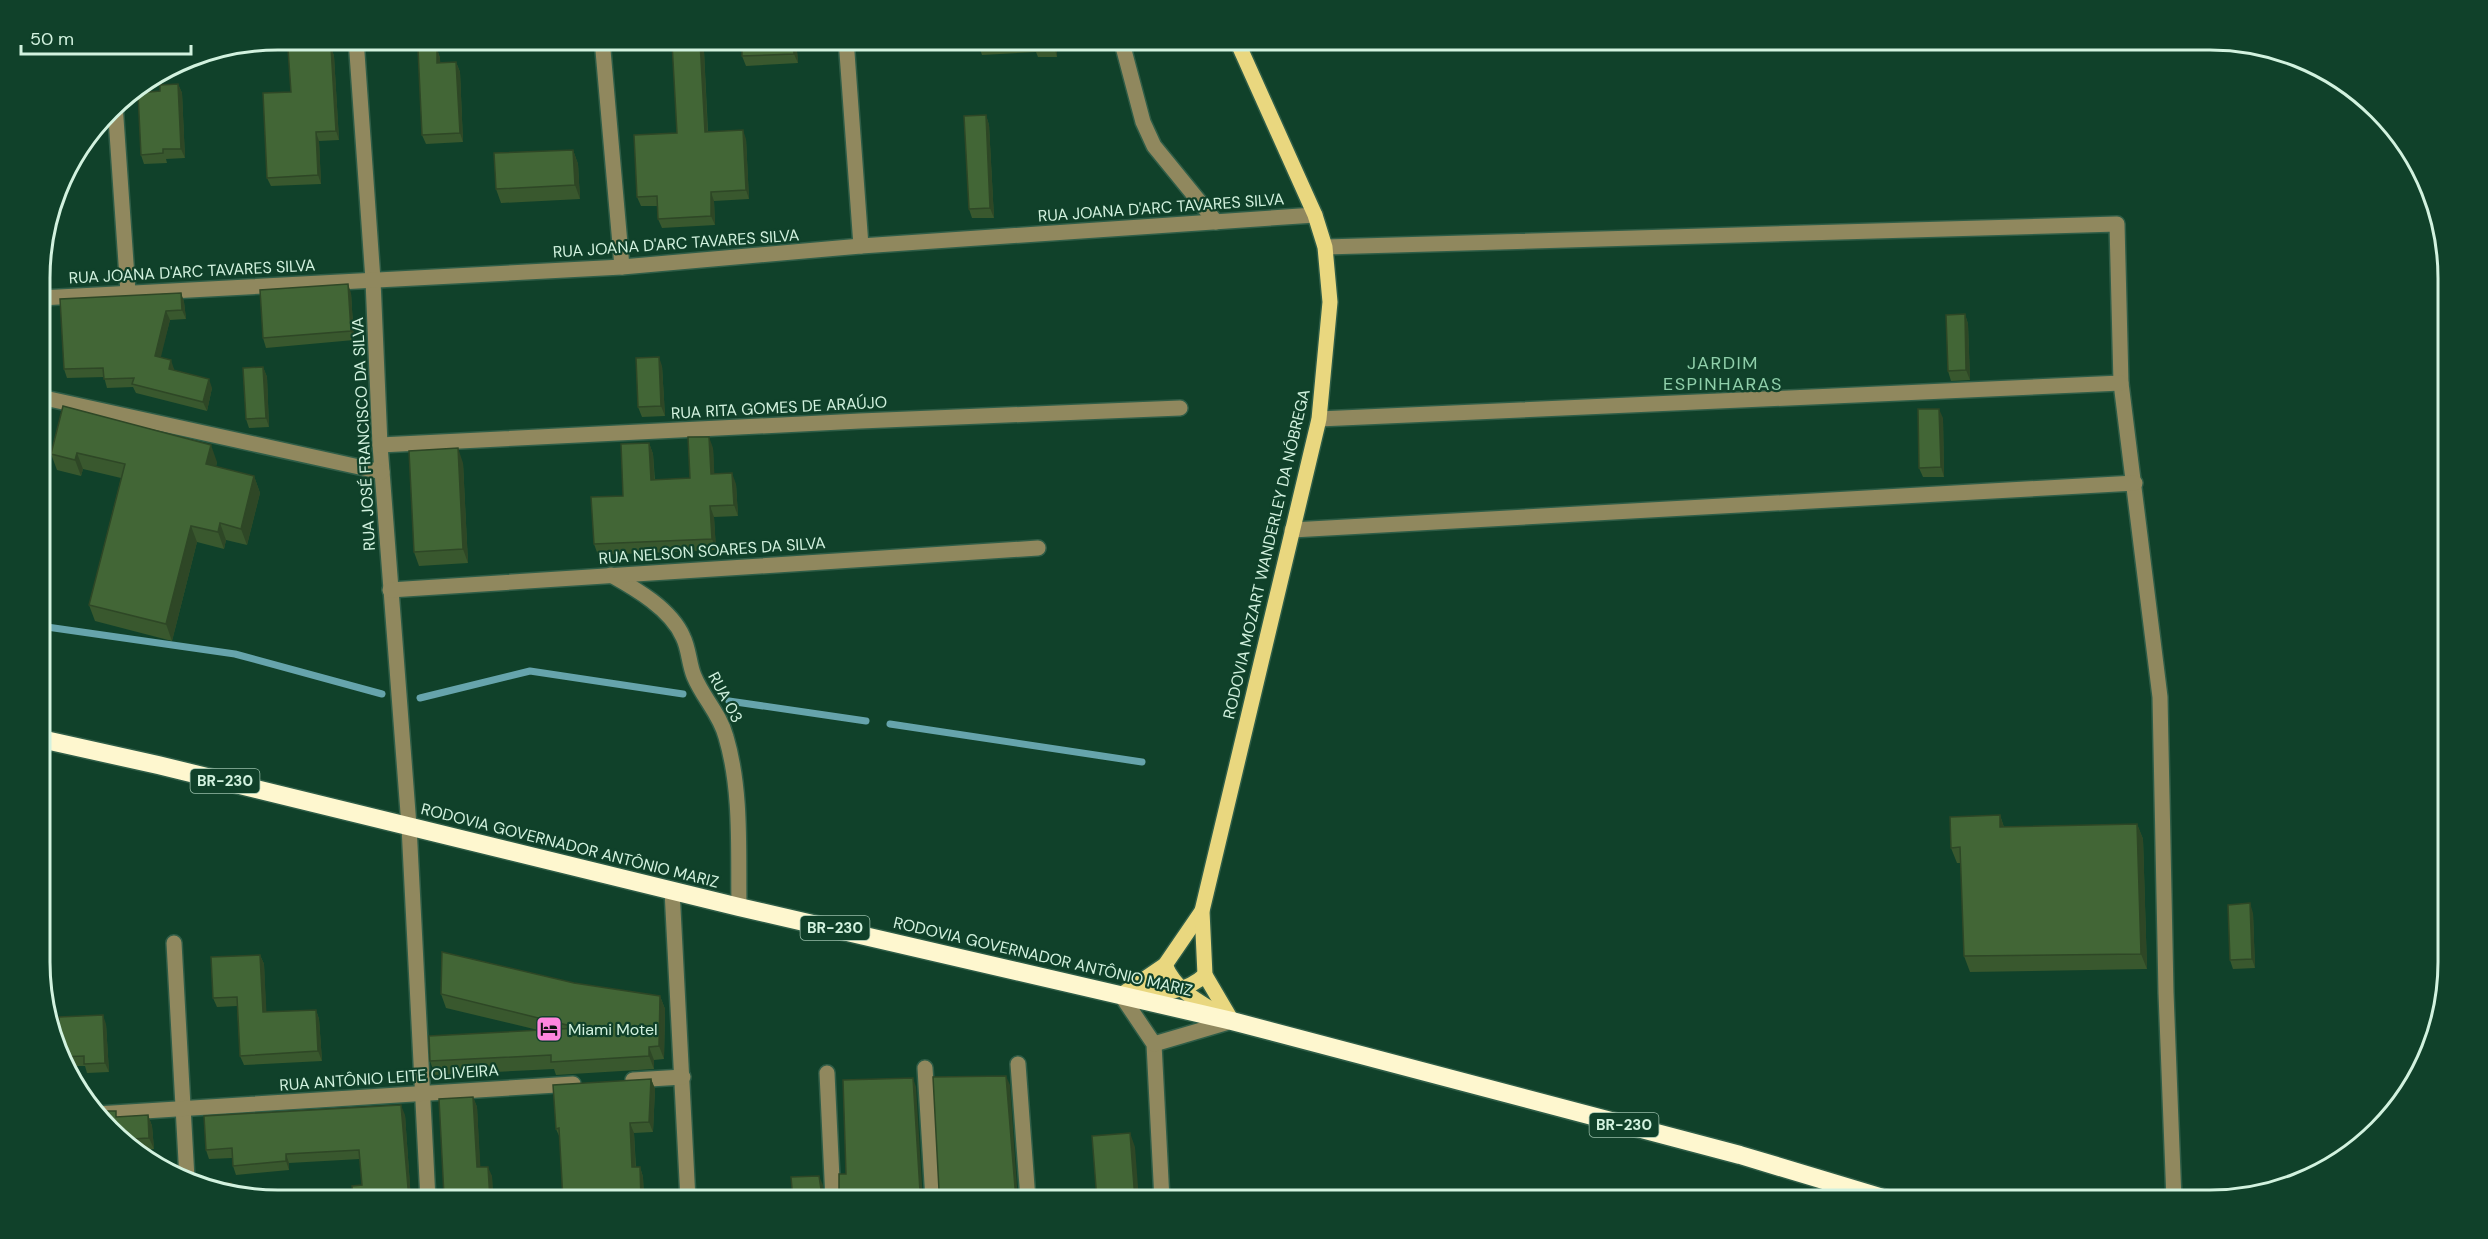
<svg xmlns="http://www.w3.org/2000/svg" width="2488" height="1239" viewBox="0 0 2488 1239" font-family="'DM Sans',sans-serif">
<rect width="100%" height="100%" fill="#10412a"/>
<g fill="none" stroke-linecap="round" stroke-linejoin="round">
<g stroke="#66a4ac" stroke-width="7">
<path d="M40,626L235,654L382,694"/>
<path d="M420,698L530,671L683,694"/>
<path d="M729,701L866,721"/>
<path d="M890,724L1142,762"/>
</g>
<defs>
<g id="minor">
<path d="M356,39L373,280L380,445L409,826L428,1200"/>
<path d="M602,39L622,267"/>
<path d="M846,39L861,246"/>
<path d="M1121,39L1143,122L1154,146L1216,222"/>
<path d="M115,104L128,292"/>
<path d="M1325,247L2117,224L2121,383L2160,697L2166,993L2174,1200"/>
<path d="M40,298L622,267L861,246L1315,215"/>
<path d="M40,397L382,472"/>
<path d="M1319,419L2121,383"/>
<path d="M380,445L860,421L1180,408"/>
<path d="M1292,530L2135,483"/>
<path d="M611,575C636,589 671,609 683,637C689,649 689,664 694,676C703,698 720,714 726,737C742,791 738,851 739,907"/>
<path d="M390,590L1038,548"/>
<path d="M672,890L688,1200"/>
<path d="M174,943L187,1179"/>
<path d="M1121,995L1154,1044L1162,1200"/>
<path d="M1154,1044L1232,1021"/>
<path d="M1018,1064L1028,1200"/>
<path d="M925,1068L933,1200"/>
<path d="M827,1073L833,1200"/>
<path d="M633,1080L683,1077"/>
<path d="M97,1114L573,1084"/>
</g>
<g id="major">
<path d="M1165,965C1176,991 1198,1001 1221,1015"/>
<path d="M1133,994C1160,993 1184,994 1205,975"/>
<path d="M1121,995L1165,965L1202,911"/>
<path d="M1232,1021L1205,975L1202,911L1319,419L1330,302L1325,247L1315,215L1236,39"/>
</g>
<path id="highway" d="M41,739L158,765L739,907L1232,1021L1740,1155L1890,1200"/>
</defs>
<use href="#minor" stroke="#2f5d47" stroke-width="18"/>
<use href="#major" stroke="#2f5d47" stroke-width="18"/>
<use href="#highway" stroke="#2f5d47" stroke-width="21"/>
<use href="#minor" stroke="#90885e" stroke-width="15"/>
<use href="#major" stroke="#e9d77f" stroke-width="15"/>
<use href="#highway" stroke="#fef7cf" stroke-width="18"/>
</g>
<g fill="#39582e">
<path d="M796,39L798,63L746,66L742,56Z"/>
<path d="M1057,39V57H1038L1036,52L982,55L979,46Z"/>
<path d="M331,47L334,56L339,140L319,141L321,184L271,186L267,178L291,92Z"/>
<path d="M437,49L440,58V63L456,62L460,72L463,142L426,144L422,135Z"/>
<path d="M704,51L708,131L746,139L749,199L714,201L715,225L662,228L658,219L657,206H641L637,197L677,133Z"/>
<path d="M178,84L182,93L185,158L166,159L167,163L144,164L141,155L160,91Z"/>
<path d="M986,115L989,125L994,218H972L969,209Z"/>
<path d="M91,136L92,149L80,150Z"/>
<path d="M573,150L578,164L580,199L501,203L496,189Z"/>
<path d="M181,293L184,302L186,319L170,320L160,357L174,369V370L212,388L207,411L136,393L133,387L107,388L104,377L67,378L64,369Z"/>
<path d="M351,293L354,340L266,348L263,338Z"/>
<path d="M1965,314L1968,324L1970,380L1951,381L1948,371Z"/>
<path d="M662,366L665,416L642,417L638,407Z"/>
<path d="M263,367L267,377L269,427L249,428L246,419Z"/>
<path d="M63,406L217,462L216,467L254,476L260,493L247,545L226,540L224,549L197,542L172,641L95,621L89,605L121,478L83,469L81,476L57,470L51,454Z"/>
<path d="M1943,418L1944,477H1923L1919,468Z"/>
<path d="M649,443L653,454L655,480L690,478L713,448L714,474L736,484L738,516L714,517L716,550L598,555L594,544L623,496Z"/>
<path d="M463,463L468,563L419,566L414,552Z"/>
<path d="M2000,815L2004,827L2137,824L2143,839L2147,969L1970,972L1964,956L1961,863H1957L1951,848Z"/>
<path d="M2253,913L2255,968L2233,969L2230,960Z"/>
<path d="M260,955L264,964L266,1012L316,1010L319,1019L322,1061L244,1065L240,1056L237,1006L217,1007L213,998Z"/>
<path d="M574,983L660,996L665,1009L664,1059L654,1060V1069L556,1075L554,1069L435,1075L430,1061L538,1030L446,1008L441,994Z"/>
<path d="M106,1024L109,1072L87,1073L85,1066H65L61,1057Z"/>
<path d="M651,1079L655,1089L653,1132L634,1133L636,1167H640L643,1177L644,1200H563L560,1138L556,1129Z"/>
<path d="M473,1097L477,1107L480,1167L492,1176L493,1200H445L444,1196Z"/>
<path d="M94,1111L118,1117L148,1115L152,1126L154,1149L141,1150Z"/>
<path d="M405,1115L411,1200H353L362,1185L360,1159L289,1163V1170L236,1175L233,1166L232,1158L209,1159L206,1150Z"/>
</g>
<g fill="#2e4726">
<path d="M793,39H796L798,63L794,54Z"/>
<path d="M1054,39H1057V57L1054,47Z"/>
<path d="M700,41L704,51L708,141L705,132Z"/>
<path d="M331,47L334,56L339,140L336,131Z"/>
<path d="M437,49L440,58L441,72L437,63Z"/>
<path d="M456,62L460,72L463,142L460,133Z"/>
<path d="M178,84L182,93L185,158L181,149Z"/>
<path d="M986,115L989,125L994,218L990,208Z"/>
<path d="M743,130L746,139L749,199L746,190Z"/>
<path d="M316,132L319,141L321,184L318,175Z"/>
<path d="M91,136L92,149L88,140Z"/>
<path d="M573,150L578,164L580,199L575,185Z"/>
<path d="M711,192L714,201L715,225L711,216Z"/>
<path d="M348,284L351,293L354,340L351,331Z"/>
<path d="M181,293L184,302L186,319L182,310Z"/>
<path d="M166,311L170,320L159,365L155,356Z"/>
<path d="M1965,314L1968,324L1970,380L1966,370Z"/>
<path d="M659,357L662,366L665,416L661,406Z"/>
<path d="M171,360L174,369L172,378L169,369Z"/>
<path d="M263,367L267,377L269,427L266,418Z"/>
<path d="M209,379L212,388L207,411L203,402Z"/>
<path d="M1939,409L1943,418L1944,477L1941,467Z"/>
<path d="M709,437L713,448L715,485L711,474Z"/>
<path d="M649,443L653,454L655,491L651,480Z"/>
<path d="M211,445L217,462L212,481L206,464Z"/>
<path d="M458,448L463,463L468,563L463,549Z"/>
<path d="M77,453L83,469L81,476L75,460Z"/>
<path d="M732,473L736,484L738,516L734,505Z"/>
<path d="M254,476L260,493L247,545L241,529Z"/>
<path d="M710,506L714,517L716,550L712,539Z"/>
<path d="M220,523L226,540L224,549L218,532Z"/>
<path d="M191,526L197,542L172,641L166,624Z"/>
<path d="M2000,815L2005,831L2000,827Z"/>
<path d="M2137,824L2143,839L2147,969L2141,954Z"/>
<path d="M2250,903L2253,913L2255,968L2252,959Z"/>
<path d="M260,955L264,964L267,1022L263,1012Z"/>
<path d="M660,996L665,1009L664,1059L659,1046Z"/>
<path d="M316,1010L319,1019L322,1061L318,1051Z"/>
<path d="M103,1015L106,1024L109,1072L105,1063Z"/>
<path d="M649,1047L654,1060V1069L649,1056Z"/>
<path d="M1006,1076L1010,1085L1018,1200H1016Z"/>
<path d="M913,1078L916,1087L923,1200L920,1191Z"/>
<path d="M651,1079L655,1089L653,1132L649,1122Z"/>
<path d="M473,1097L477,1107L481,1177L477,1167Z"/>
<path d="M401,1105L405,1115L411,1200H409Z"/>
<path d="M148,1115L152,1126L154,1149L149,1138Z"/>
<path d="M630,1123L634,1133L636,1177L632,1167Z"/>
<path d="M1130,1133L1135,1147L1139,1200H1135Z"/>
<path d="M286,1154L289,1163V1170L286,1161Z"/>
<path d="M488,1167L492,1176L493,1200H490Z"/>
<path d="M640,1167L643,1177L644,1200L641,1199Z"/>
<path d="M819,1176L823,1185L824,1200L822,1196Z"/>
</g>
<g fill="#426636" stroke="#2e4726" stroke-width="1.5">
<path d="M742,39H793L794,54L742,56Z"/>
<path d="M978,39H1054V47L1034,48V43L979,46Z"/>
<path d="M700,41L705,132L743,130L746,190L711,192V216L658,219L657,196L637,197L634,135L677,133L672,43Z"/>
<path d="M331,47L336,131L316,132L318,175L267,178L263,93L291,92L288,49Z"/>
<path d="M418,49H437V63L456,62L460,133L422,135Z"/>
<path d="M178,84L181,149H163V153L141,155L138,93L160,91V85Z"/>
<path d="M986,115L990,208L969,209L964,116Z"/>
<path d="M573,150L575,185L496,189L494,153Z"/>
<path d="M348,284L351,331L263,338L260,290Z"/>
<path d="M181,293L182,310L166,311L155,356L171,360L169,369L209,379L203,402L132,384L134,378L104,379L103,368L64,369L60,299Z"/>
<path d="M1965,314L1966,370L1948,371L1946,315Z"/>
<path d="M659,357L661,406L638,407L636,358Z"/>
<path d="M263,367L266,418L246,419L243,368Z"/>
<path d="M63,406L211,445L206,464L254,476L241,529L220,523L218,532L191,526L166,624L89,605L125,464L77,453L75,460L51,454Z"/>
<path d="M1918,409H1939L1941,467L1919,468Z"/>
<path d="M688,437H709L711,474L732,473L734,505L710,506L712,539L594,544L591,497L623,496L621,444L649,443L651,480L690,478Z"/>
<path d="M458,448L463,549L414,552L409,451Z"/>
<path d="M2000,815V827L2137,824L2141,954L1964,956L1960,847L1951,848L1950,817Z"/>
<path d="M2250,903L2252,959L2230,960L2228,905Z"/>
<path d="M442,952L574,983L660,996L659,1046L649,1047V1056L551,1062V1055L430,1061L429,1036L579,1028L441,994Z"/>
<path d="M260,955L263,1012L316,1010L318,1051L240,1056L237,997L213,998L211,957Z"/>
<path d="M103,1015L105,1063L84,1064V1056L61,1057L59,1017Z"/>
<path d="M1006,1076L1016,1200H831L835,1199L839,1191V1174H846L843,1080L913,1078L920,1191L925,1199H934L939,1190L933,1077Z"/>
<path d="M651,1079L649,1122L630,1123L632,1167H640L641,1199L563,1200L559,1128L556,1129L553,1085Z"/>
<path d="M473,1097L477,1167H488L490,1200H449V1196H444L439,1099Z"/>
<path d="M401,1105L409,1200H353L352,1186L362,1185L359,1150L286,1154V1161L233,1166L232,1148L206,1150L204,1116Z"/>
<path d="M94,1111H116V1117L148,1115L149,1138L132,1139V1142Z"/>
<path d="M1130,1133L1135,1200H1097L1092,1136Z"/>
<path d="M819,1176L822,1196L828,1200H793L791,1177Z"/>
<path d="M231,1183V1189L209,1184Z"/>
</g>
<defs>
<symbol id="hotel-square" viewBox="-11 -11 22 22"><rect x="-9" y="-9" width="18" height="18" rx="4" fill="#ff85de" stroke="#10412a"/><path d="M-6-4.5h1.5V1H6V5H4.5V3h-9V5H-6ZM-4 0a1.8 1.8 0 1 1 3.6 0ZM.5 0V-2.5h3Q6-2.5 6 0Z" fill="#111"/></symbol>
</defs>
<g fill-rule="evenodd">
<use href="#hotel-square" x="534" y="1014" width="30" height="30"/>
</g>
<g text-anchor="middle" stroke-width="4.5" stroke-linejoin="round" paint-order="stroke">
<g fill="#10412a" stroke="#98bda9" stroke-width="1.5">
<rect x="190.5" y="769" width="69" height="24" rx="4.5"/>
<rect x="800.5" y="916" width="69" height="24" rx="4.5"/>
<rect x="1589.5" y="1113" width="69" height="24" rx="4.5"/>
</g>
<g font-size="15" font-weight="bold" fill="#d2f2df">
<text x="225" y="786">BR-230</text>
<text x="835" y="933">BR-230</text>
<text x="1624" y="1130">BR-230</text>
</g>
<g font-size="16" fill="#d2f2df" stroke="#10412a">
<text transform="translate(1161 207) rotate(-4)" y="6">RUA JOANA D'ARC TAVARES SILVA</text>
<text transform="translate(676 243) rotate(-4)" y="6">RUA JOANA D'ARC TAVARES SILVA</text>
<text transform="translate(192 271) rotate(-3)" y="6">RUA JOANA D'ARC TAVARES SILVA</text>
<text transform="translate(779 407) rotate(-3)" y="6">RUA RITA GOMES DE ARAÚJO</text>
<text transform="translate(363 434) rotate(-93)" y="6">RUA JOSÉ FRANCISCO DA SILVA</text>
<text transform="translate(712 550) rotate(-4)" y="6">RUA NELSON SOARES DA SILVA</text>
<text transform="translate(1266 554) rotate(-77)" y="6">RODOVIA MOZART WANDERLEY DA NÓBREGA</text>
<text transform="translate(726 697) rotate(62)" y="6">RUA 03</text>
<text transform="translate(570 845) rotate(14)" y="6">RODOVIA GOVERNADOR ANTÔNIO MARIZ</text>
<text transform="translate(1043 956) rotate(13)" y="6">RODOVIA GOVERNADOR ANTÔNIO MARIZ</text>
<text transform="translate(389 1077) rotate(-4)" y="6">RUA ANTÔNIO LEITE OLIVEIRA</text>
</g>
<g font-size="16" fill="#d2f2df" stroke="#10412a" text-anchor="start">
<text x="568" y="1035">Miami Motel</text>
</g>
<g font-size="18" letter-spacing="1.5" fill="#90d0ab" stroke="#10412a">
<text x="1723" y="369">JARDIM<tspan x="1723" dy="21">ESPINHARAS</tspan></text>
</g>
</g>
<path d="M0 0H2488V1239H0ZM278 50H2210A228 228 0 0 1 2438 278V962A228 228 0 0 1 2210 1190H278A228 228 0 0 1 50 962V278A228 228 0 0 1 278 50Z" fill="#10412a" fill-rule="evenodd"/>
<path fill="none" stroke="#d2f2df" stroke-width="3" d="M278 50H2210A228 228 0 0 1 2438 278V962A228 228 0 0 1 2210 1190H278A228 228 0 0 1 50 962V278A228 228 0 0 1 278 50Z"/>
<path d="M21 45v9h170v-9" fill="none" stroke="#d2f2df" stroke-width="3"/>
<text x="30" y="45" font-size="18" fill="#d2f2df" stroke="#10412a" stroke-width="4.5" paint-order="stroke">50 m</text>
</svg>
